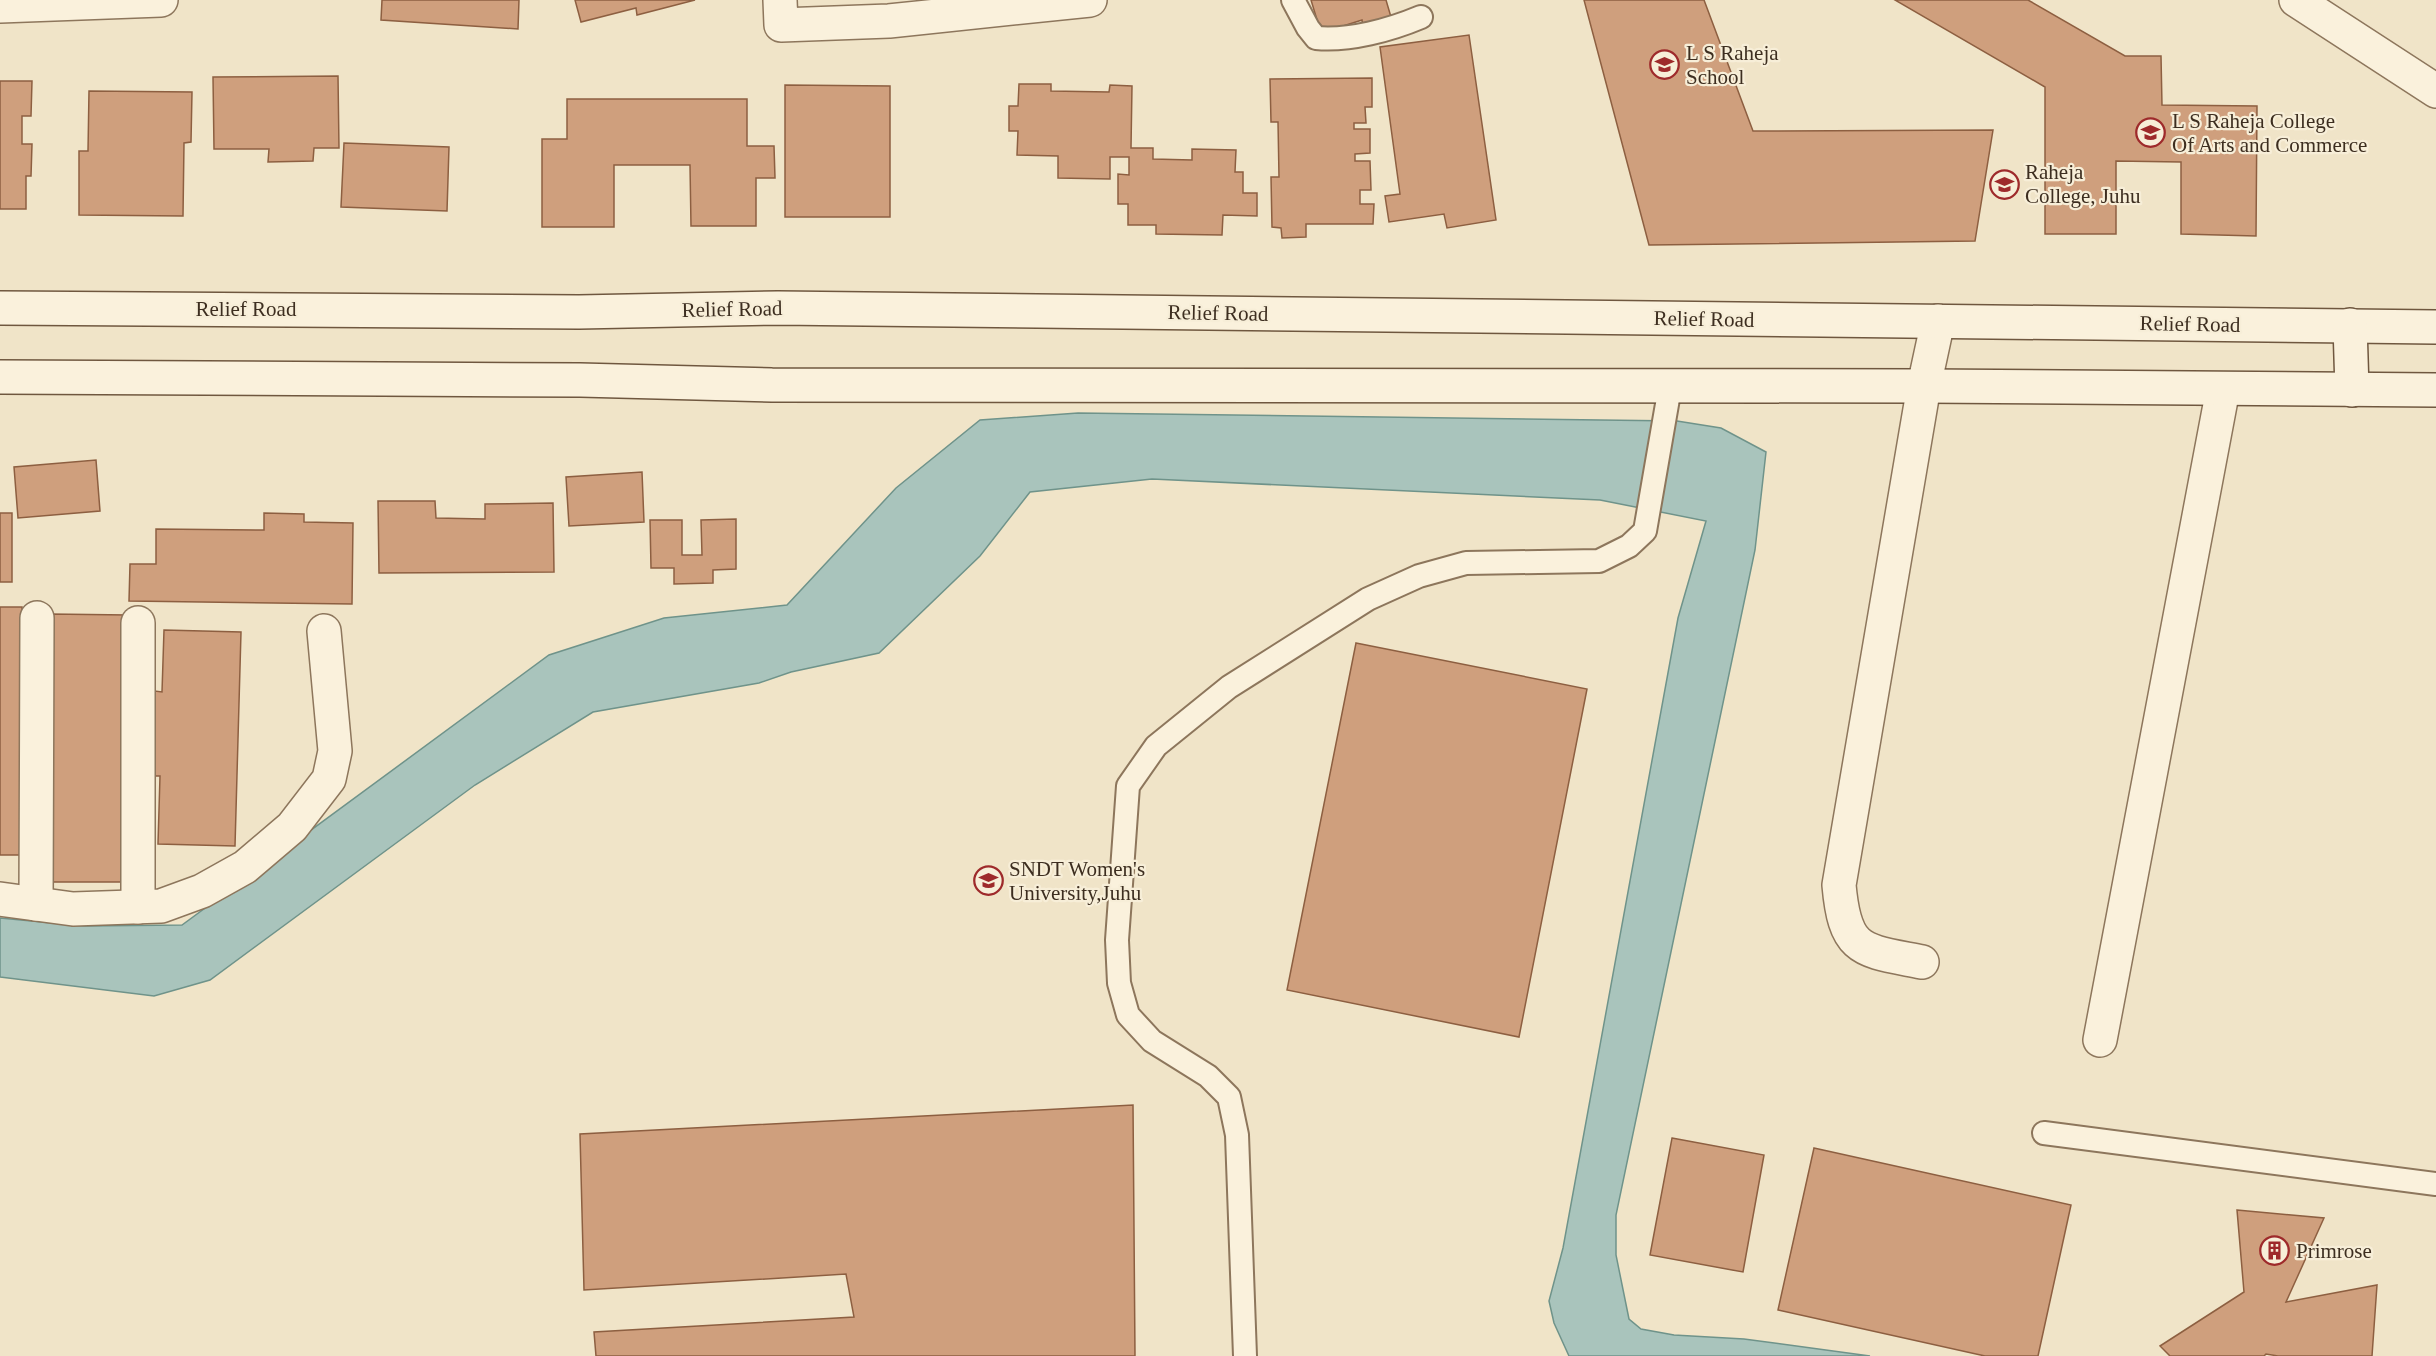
<svg xmlns="http://www.w3.org/2000/svg" width="2436" height="1356" viewBox="0 0 2436 1356" font-family="'Times New Roman',serif">
<rect width="100%" height="100%" fill="#f0e4c8"/>
<path fill="#a9c4bc" stroke="#6f938a" stroke-width="1.5" d="M1078,413L1677,421L1721,428L1766,452L1755,550L1616,1215V1255L1629,1319L1641,1329L1674,1335L1744,1339L1870,1356H1569L1554,1323L1549,1301L1563,1248L1678,618L1706,521L1600,500L1152,479L1030,492L980,556L879,653L791,672L759,683L593,712L475,785L210,980L154,996L0,977V918L84,926L182,925L549,655L664,618L787,605L896,488L980,420Z"/>
<g fill="#cf9f7d" stroke="#8d5f41" stroke-width="1.5">
<path d="M382,0H519L518,29L381,20Z"/>
<path d="M575,0H695L637,15L636,8L581,22Z"/>
<path d="M1311,0H1386L1391,17L1363,26L1362,20L1321,33Z"/>
<path d="M1584,0H1704L1753,131L1993,130L1975,241L1649,245Z"/>
<path d="M1895,0H2028L2125,56H2161L2162,105L2257,106L2256,236L2181,234V162L2116,161V234H2045V87Z"/>
<path d="M1469,35L1496,220L1447,228L1444,214L1389,222L1385,196L1400,194L1380,47Z"/>
<path d="M338,76L339,148H314L313,161L268,162L269,149H214L213,77Z"/>
<path d="M1372,78V107H1365L1366,123H1354V129H1370V153L1355,154V161H1370L1371,190H1360V204H1374L1373,224H1306V237L1282,238L1281,228L1272,227L1271,177H1279L1278,122H1271L1270,79Z"/>
<path d="M0,81H32L31,116H22V144H32L31,176H26V209H0Z"/>
<path d="M1019,84H1051V91L1109,92L1110,85L1132,86L1131,148H1153V159L1192,160V149L1236,150L1235,172H1243V193H1257V216L1223,215L1222,235L1156,234V225H1128V204H1118V174L1129,175V157H1110V179L1058,178V156L1017,155L1018,131H1009V106H1018Z"/>
<path d="M785,85L890,86V217H785Z"/>
<path d="M89,91L192,92L191,142L184,143L183,216L79,215V151H88Z"/>
<path d="M567,99H747V146H774L775,178H756V226H691L690,165H614V227H542V139H567Z"/>
<path d="M344,143L449,147L447,211L341,207Z"/>
<path d="M96,460L100,511L18,518L14,467Z"/>
<path d="M642,472L644,522L569,526L566,477Z"/>
<path d="M378,501H435L436,518L485,519V504L553,503L554,572L379,573Z"/>
<rect x="0" y="513" width="12" height="69"/>
<path d="M264,513L304,514V522L353,523L352,604L129,601L130,564H156V529L264,530Z"/>
<path d="M736,519V569L713,570V583L674,584V568H651L650,520H682V555H702L701,520Z"/>
<path d="M0,607H22L23,855H0Z"/>
<path d="M49,614L128,615V882H49Z"/>
<path d="M164,630L241,632L235,846L158,844L160,776H153L155,691L162,692Z"/>
<path d="M1356,643L1587,689L1519,1037L1287,990Z"/>
<path d="M1133,1105L1135,1356H596L594,1332L854,1317L846,1274L584,1290L580,1134Z"/>
<path d="M1672,1138L1764,1155L1743,1272L1650,1255Z"/>
<path d="M1814,1148L2071,1205L2038,1356H1985L1778,1310Z"/>
<path d="M2237,1210L2324,1218L2286,1302L2377,1285L2372,1356H2278L2266,1354L2264,1356H2170L2160,1346L2244,1292Z"/>
</g>
<g fill="none" stroke-linecap="round" stroke-linejoin="round">
<defs>
<g id="lane">
<path d="M1293,0L1308,28L1316,38C1350,41 1390,30 1421,17"/>
<path d="M2044,1133L2436,1184"/>
<path d="M1245,1356L1237,1135L1229,1097L1208,1076L1152,1041L1128,1015L1119,983L1117,940L1128,786L1156,746L1229,687L1368,599L1419,576L1466,563L1599,561L1629,546L1645,531L1670,387"/>
</g>
<g id="street">
<path d="M780,0L781,25L889,21L1090,0"/>
<path d="M2296,0L2436,91"/>
<path d="M0,6L161,0"/>
<path d="M138,623V907"/>
<path d="M0,899L73,909L161,906L202,891L245,867L292,827L329,779L335,751L324,631"/>
<path d="M36,904L37,618"/>
<path d="M1922,962C1862,950 1845,953 1839,885L1924,386L1938,321"/>
<path d="M2100,1040L2223,389"/>
</g>
<g id="secondary">
<path d="M0,308L579,312L778,308L2436,327"/>
<path d="M2350,325L2352,390"/>
<path d="M0,377L580,380L772,385L1924,386L2436,390"/>
</g>
</defs>
<use href="#lane" stroke="#8d765c" stroke-width="26"/>
<use href="#street" stroke="#8d765c" stroke-width="36"/>
<use href="#secondary" stroke="#6f573f" stroke-width="36"/>
<use href="#lane" stroke="#faf1dc" stroke-width="22"/>
<use href="#street" stroke="#faf1dc" stroke-width="33"/>
<use href="#secondary" stroke="#faf1dc" stroke-width="33"/>
</g>
<defs>
<symbol id="school-ring" viewBox="-11 -11 22 22"><circle r="9.5" fill="#f7eed8" stroke="#9e2a2b" stroke-width="1.5"/><path d="M0-5L7-2L0 1L-7-2ZM-4 1L0 2.5L4 1V4Q0 6-4 4Z" fill="#9e2a2b"/></symbol>
<symbol id="university-ring" viewBox="-11 -11 22 22"><circle r="9.5" fill="#f7eed8" stroke="#9e2a2b" stroke-width="1.5"/><path d="M0-5L7-2L0 1L-7-2ZM-4 1L0 2.5L4 1V4Q0 6-4 4Z" fill="#9e2a2b"/></symbol>
<symbol id="building-ring" viewBox="-11 -11 22 22"><circle r="9.5" fill="#f7eed8" stroke="#9e2a2b" stroke-width="1.5"/><path d="M-4-6H4V6H1V3H-1V6H-4ZM-2.5-4.3h1.7v1.8h-1.7ZM.8-4.3h1.7v1.8H.8ZM-2.5-1h1.7V.8h-1.7ZM.8-1h1.7V.8H.8Z" fill="#9e2a2b"/></symbol>
</defs>
<g fill-rule="evenodd">
<use href="#school-ring" x="1648" y="48" width="33" height="33"/>
<use href="#school-ring" x="2134" y="116" width="33" height="33"/>
<use href="#university-ring" x="1988" y="168" width="33" height="33"/>
<use href="#university-ring" x="972" y="864" width="33" height="33"/>
<use href="#building-ring" x="2258" y="1234" width="33" height="33"/>
</g>
<g text-anchor="middle" stroke-width="4.5" stroke-linejoin="round" paint-order="stroke">
<g font-size="21" fill="#3d2e20" stroke="#f7eed8" text-anchor="start">
<text x="1686" y="60">L S Raheja<tspan x="1686" dy="24">School</tspan></text>
<text x="2172" y="128">L S Raheja College<tspan x="2172" dy="24">Of Arts and Commerce</tspan></text>
<text x="2025" y="179">Raheja<tspan x="2025" dy="24">College, Juhu</tspan></text>
<text x="1009" y="876">SNDT Women's<tspan x="1009" dy="24">University,Juhu</tspan></text>
<text x="2296" y="1258">Primrose</text>
</g>
<g font-size="21" fill="#3d2e20" stroke="#f7eed8">
<text x="246" y="316">Relief Road</text>
<text transform="translate(732 309) rotate(-1)" y="7">Relief Road</text>
<text transform="translate(1218 313) rotate(1)" y="7">Relief Road</text>
<text transform="translate(1704 319) rotate(1)" y="7">Relief Road</text>
<text transform="translate(2190 324) rotate(1)" y="7">Relief Road</text>
</g>
</g>
</svg>
